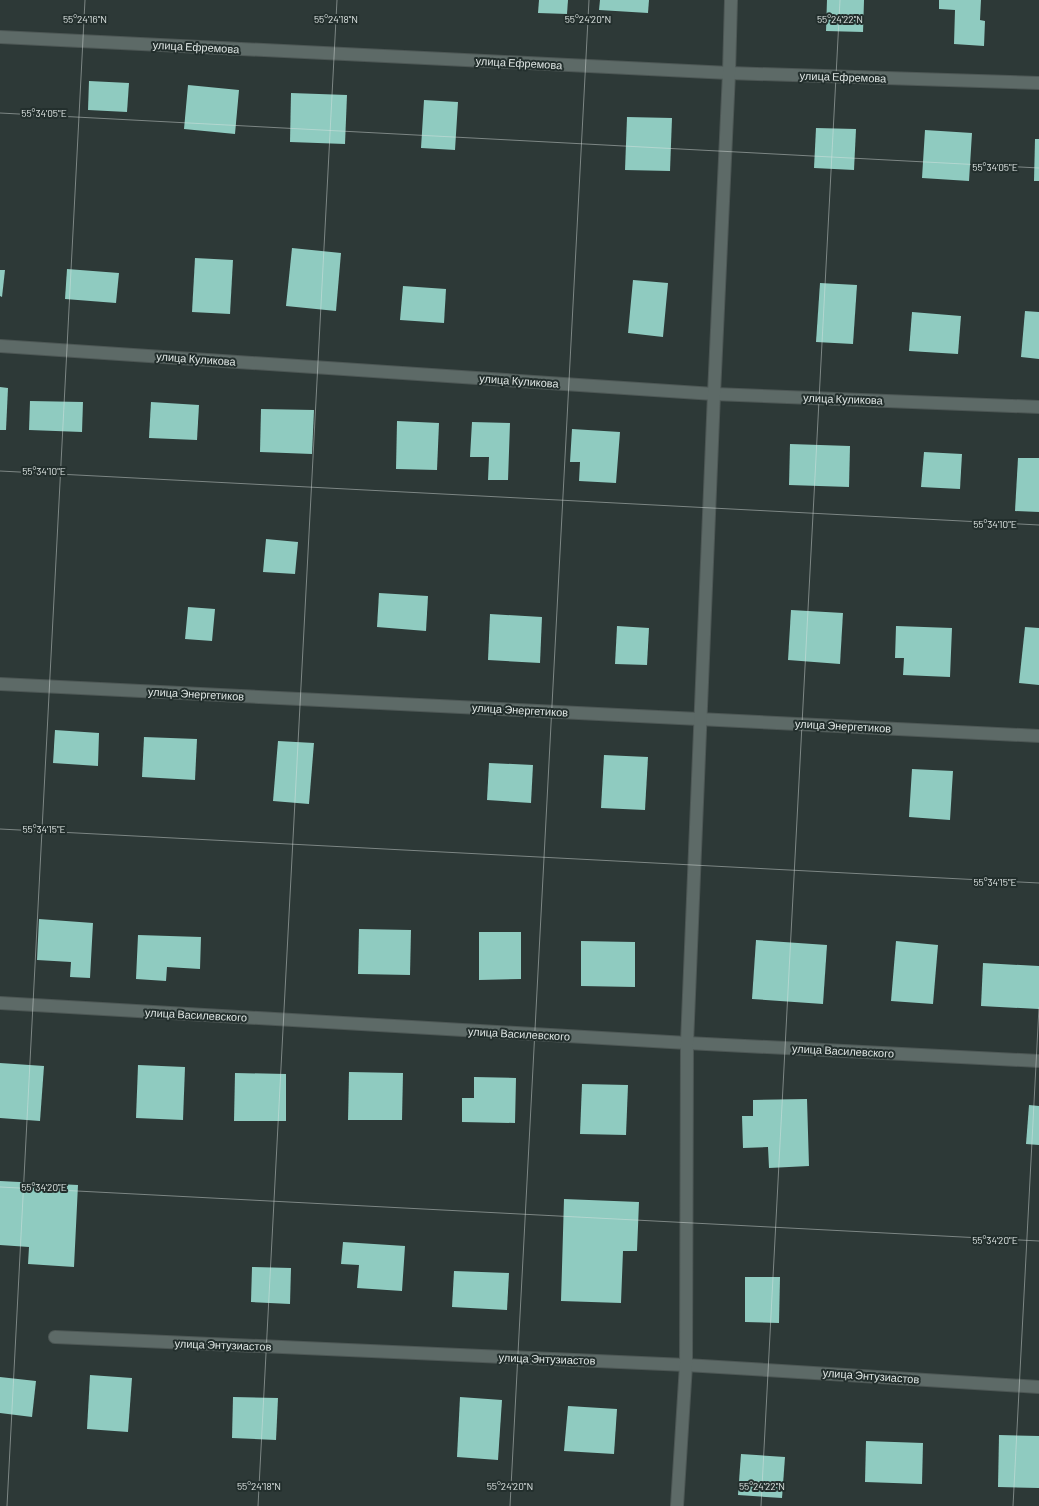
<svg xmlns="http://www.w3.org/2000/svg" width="1039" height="1506" viewBox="0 0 1039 1506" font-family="Barlow,sans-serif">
<rect width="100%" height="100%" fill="#2d3937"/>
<g fill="#8fcbc0">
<path d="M539,0H568L567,14L538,13Z"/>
<path d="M600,0H649L648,13L599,10Z"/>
<path d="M827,0H864L863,32L826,31Z"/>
<path d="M939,0H981L980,20L985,21L984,46L954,44L955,10L939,9Z"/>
<path d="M89,81L129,83L127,112L88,110Z"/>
<path d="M188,85L239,90L235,134L184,129Z"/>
<path d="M291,93L347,95L345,144L290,142Z"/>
<path d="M424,100L458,102L455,150L421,148Z"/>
<path d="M627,117L672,118L670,171L625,170Z"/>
<path d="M816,128L856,129L854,170L814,168Z"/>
<path d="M925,130L972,133L969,181L922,178Z"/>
<path d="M1035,139H1039V181H1034Z"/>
<path d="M292,248L341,253L336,311L286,306Z"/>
<path d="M195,258L233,260L230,314L192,312Z"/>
<path d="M67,269L119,273L116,303L65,299Z"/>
<path d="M0,270H5L2,297L0,296Z"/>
<path d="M633,280L668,283L663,337L628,333Z"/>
<path d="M820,283L857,285L853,344L816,342Z"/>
<path d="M403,286L446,289L444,323L400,320Z"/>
<path d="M1025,311L1039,312V359L1021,357Z"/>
<path d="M912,312L961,316L958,354L909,351Z"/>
<path d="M0,387L8,388L6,430H0Z"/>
<path d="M30,401L83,402L82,432L29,430Z"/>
<path d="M151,402L199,405L197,440L149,438Z"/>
<path d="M261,409L314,410L312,454L260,452Z"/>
<path d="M397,421L439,423L437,470L396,469Z"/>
<path d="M472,422L510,423L508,480H488L489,457H470Z"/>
<path d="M572,429L620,432L616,483L579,481L580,462H570Z"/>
<path d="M790,444L850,446L849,487L789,485Z"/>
<path d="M924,452L962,454L960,489L921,487Z"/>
<path d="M1018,458H1039V512L1015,511Z"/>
<path d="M266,539L298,542L295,574L263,572Z"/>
<path d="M379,593L428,596L426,631L377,627Z"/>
<path d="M188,607L215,609L212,641L185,639Z"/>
<path d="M791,610L843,613L840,664L788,660Z"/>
<path d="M490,614L542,617L540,663L488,660Z"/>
<path d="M617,626L649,628L647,665L615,664Z"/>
<path d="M896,626L952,628L950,677L903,675L904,658H895Z"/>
<path d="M1025,627L1039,628V685L1019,683Z"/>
<path d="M55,730L99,733L98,766L53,763Z"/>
<path d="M144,737L197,739L195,780L142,777Z"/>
<path d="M278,741L314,743L309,804L273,801Z"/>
<path d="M604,755L648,757L645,810L601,808Z"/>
<path d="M489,763L533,765L531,803L487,800Z"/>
<path d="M912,769L953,771L950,820L909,817Z"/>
<path d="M39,919L93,923L90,978L70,977L71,962L37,960Z"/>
<path d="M359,929L411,930L410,975L358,974Z"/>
<path d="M479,932H521V979L479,980Z"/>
<path d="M138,935L201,937L200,969L167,967L166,981L136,979Z"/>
<path d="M756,940L827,945L823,1004L752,999Z"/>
<path d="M581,941L635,942V987L581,986Z"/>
<path d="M896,941L938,945L933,1004L891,1001Z"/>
<path d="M983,963L1039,966V1009L981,1006Z"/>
<path d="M0,1063L44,1066L40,1121L0,1118Z"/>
<path d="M138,1065L185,1067L183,1120L136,1118Z"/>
<path d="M349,1072L403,1073L402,1120H348Z"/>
<path d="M235,1073L286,1074V1121H234Z"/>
<path d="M474,1077L516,1078L515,1123L462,1122V1098H474Z"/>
<path d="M582,1084L628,1085L626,1135L580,1134Z"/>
<path d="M807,1099L809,1166L769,1168L768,1147L743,1148L742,1116H753V1100Z"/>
<path d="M1029,1105L1039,1106V1145L1026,1144Z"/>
<path d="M0,1181L78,1185L74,1267L28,1264L29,1247L0,1245Z"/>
<path d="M564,1199L639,1202L637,1251H623L621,1303L561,1301Z"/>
<path d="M343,1242L405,1246L402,1291L357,1288L359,1265L341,1264Z"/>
<path d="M252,1267L291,1268L290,1304L251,1302Z"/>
<path d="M454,1271L509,1273L507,1310L452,1307Z"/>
<path d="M745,1277H780L779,1323L745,1322Z"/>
<path d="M90,1375L132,1378L128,1432L87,1429Z"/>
<path d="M0,1377L36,1381L32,1417L0,1413Z"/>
<path d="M233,1397L278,1398L276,1440L232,1438Z"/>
<path d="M460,1397L502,1400L498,1460L457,1457Z"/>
<path d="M568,1406L617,1409L614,1454L564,1451Z"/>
<path d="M999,1435L1039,1436V1488L998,1487Z"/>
<path d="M866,1441L923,1443L922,1484L865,1482Z"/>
<path d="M741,1454L785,1457L782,1498L738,1495Z"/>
</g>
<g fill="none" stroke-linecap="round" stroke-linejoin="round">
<defs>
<g id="street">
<path d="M0,37L729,73L1039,83"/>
<path d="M0,346L714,394L1039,407"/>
<path d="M0,684L1039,736"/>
<path d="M0,1003L687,1043L1039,1061"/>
<path d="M55,1337L686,1365L1039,1387"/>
<path d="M677,1506L686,1365L687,1043L714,394L729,73L731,0"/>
</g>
</defs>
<use href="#street" stroke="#4d5755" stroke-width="14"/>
<use href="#street" stroke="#5d6a67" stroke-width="12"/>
</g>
<path fill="none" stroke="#dee5e3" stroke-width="1" stroke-opacity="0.45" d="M0,113L1039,168M0,471L1039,525M0,829L1039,883M0,1187L1039,1241M7,1506L85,0M258,1506L337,0M510,1506L589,0M761,1506L840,0M1013,1506L1039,1007"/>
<g text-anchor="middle" stroke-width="4" stroke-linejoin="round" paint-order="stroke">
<g font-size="11" fill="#dee5e3" stroke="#232f2d">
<text transform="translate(196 47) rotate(3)" y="4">улица Ефремова</text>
<text transform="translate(519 63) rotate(3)" y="4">улица Ефремова</text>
<text transform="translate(843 77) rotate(2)" y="4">улица Ефремова</text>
<text transform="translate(196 359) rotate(4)" y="4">улица Куликова</text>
<text transform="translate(519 381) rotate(4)" y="4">улица Куликова</text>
<text transform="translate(843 399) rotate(2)" y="4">улица Куликова</text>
<text transform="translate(196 694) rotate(3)" y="4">улица Энергетиков</text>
<text transform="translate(520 710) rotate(3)" y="4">улица Энергетиков</text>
<text transform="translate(843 726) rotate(3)" y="4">улица Энергетиков</text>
<text transform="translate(196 1015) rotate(3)" y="4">улица Василевского</text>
<text transform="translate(519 1034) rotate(3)" y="4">улица Василевского</text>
<text transform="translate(843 1051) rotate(3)" y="4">улица Василевского</text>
<text transform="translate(223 1345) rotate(2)" y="4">улица Энтузиастов</text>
<text transform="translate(547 1359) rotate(2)" y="4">улица Энтузиастов</text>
<text transform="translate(871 1376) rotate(4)" y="4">улица Энтузиастов</text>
</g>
</g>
<g font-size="10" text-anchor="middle" fill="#dee5e3" stroke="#232f2d" stroke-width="4" stroke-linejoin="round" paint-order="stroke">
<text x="85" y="23">55°24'16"N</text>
<text x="336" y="23">55°24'18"N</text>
<text x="588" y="23">55°24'20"N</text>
<text x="840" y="23">55°24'22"N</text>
<text x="44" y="117">55°34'05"E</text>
<text x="995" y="171">55°34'05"E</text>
<text x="44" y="475">55°34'10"E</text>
<text x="995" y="528">55°34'10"E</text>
<text x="44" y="833">55°34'15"E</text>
<text x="995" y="886">55°34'15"E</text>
<text x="44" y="1191">55°34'20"E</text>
<text x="995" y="1244">55°34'20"E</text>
<text x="259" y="1490">55°24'18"N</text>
<text x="510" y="1490">55°24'20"N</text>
<text x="762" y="1490">55°24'22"N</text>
</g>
</svg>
